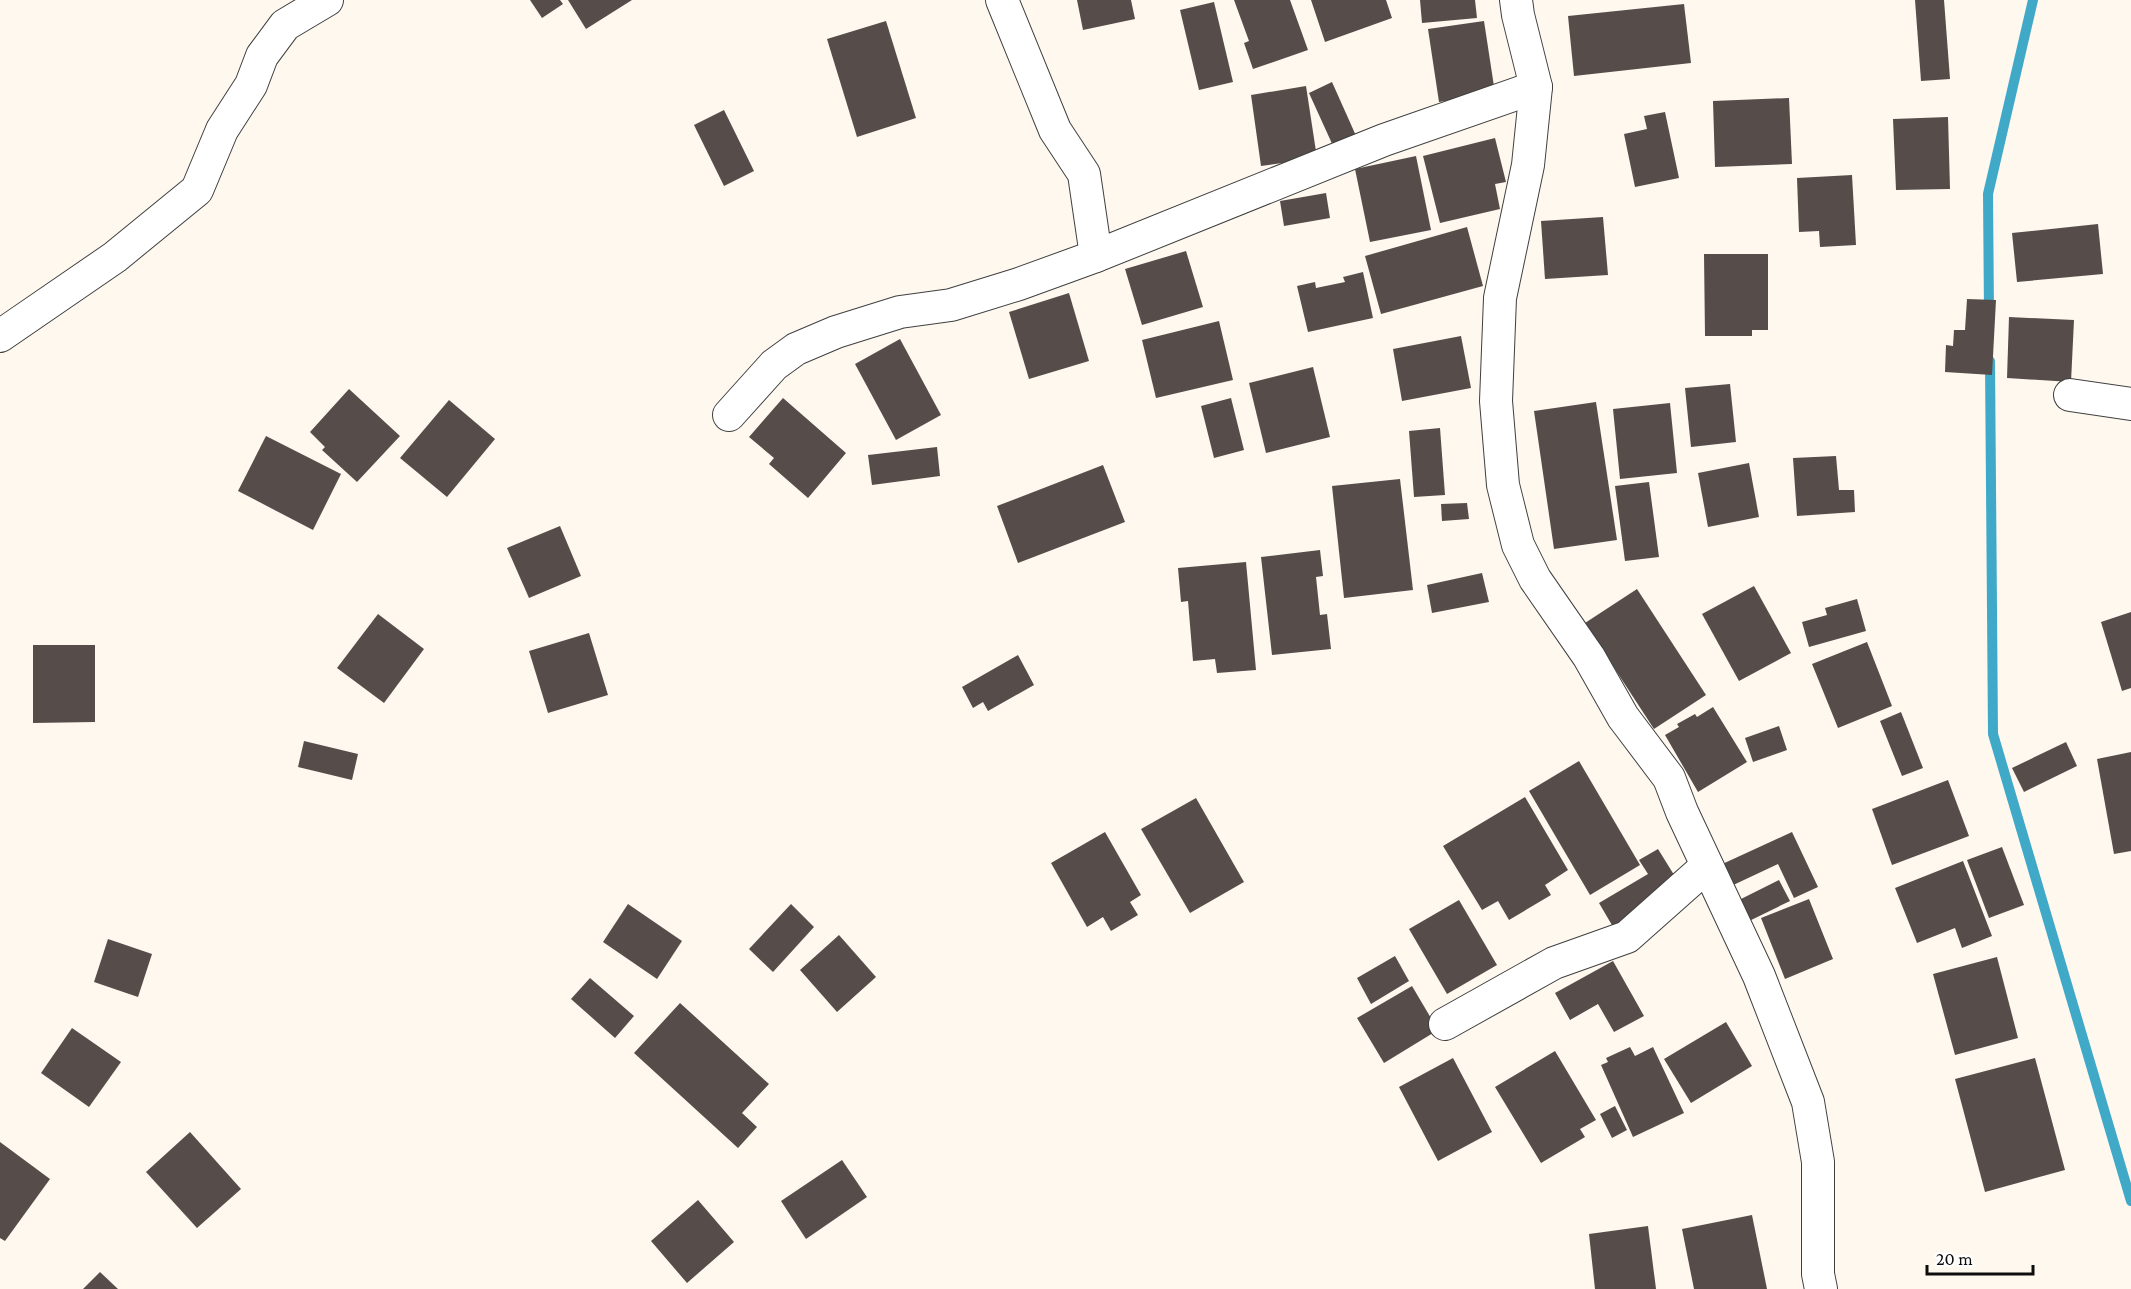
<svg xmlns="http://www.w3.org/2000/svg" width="2131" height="1289" viewBox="0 0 2131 1289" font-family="'Crimson Pro',serif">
<rect width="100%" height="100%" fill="#fef8ef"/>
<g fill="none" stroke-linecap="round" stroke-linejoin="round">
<g stroke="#40a9c7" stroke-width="10">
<path d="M1989,313L1988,194L2033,0"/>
<path d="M1990,361L1993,734L2131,1201"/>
</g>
</g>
<g fill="#564d4a">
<path d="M530,0H560L563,4L542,18Z"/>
<path d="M568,0H632L586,29Z"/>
<path d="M1077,0H1131L1135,19L1083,30Z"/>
<path d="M1234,0H1290L1308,50L1253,69L1244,43L1249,41Z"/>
<path d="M1311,0H1386L1392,18L1325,42Z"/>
<path d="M1420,0H1475L1477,18L1422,23Z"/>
<path d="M1915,0H1944L1950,79L1921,81Z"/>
<path d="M1214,2L1233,82L1199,90L1180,10Z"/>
<path d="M1684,4L1691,63L1574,76L1568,16Z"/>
<path d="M886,21L916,118L857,137L827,39Z"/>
<path d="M1484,21L1495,93L1439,102L1428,29Z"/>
<path d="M1332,82L1357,138L1334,148L1309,93Z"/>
<path d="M1306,86L1317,158L1261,166L1251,95Z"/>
<path d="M1789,98L1792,164L1715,167L1713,101Z"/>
<path d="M724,110L754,171L724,186L694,125Z"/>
<path d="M1665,112L1679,178L1635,187L1624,134L1647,129L1644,116Z"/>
<path d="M1948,117L1950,189L1896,190L1893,119Z"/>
<path d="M1495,138L1506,182L1495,184L1500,209L1440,223L1423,156Z"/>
<path d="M1416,156L1431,230L1370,242L1355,169Z"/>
<path d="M1852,175L1856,245L1820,247L1819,231L1799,232L1797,178Z"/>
<path d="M1326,193L1330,218L1284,226L1280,201Z"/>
<path d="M1603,217L1608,275L1545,279L1541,221Z"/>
<path d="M2098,224L2103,274L2017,282L2012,233Z"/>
<path d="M1467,227L1483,286L1381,314L1365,256Z"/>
<path d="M1186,251L1203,307L1142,325L1125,269Z"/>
<path d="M1704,254H1768V330H1752V336H1705Z"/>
<path d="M1363,272L1373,318L1308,332L1297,286L1315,282L1316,288L1345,282L1343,277Z"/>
<path d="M1069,293L1089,361L1029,379L1009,312Z"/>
<path d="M1967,299L1996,300L1992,375L1945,372L1946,345L1953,346L1954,330H1965Z"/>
<path d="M2009,317L2074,320L2071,382L2007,378Z"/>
<path d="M1219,321L1233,380L1156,398L1142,340Z"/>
<path d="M1461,336L1471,388L1402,401L1393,349Z"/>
<path d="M900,339L941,415L896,440L855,364Z"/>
<path d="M1313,367L1330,437L1266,453L1249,383Z"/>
<path d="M1730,384L1736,442L1691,447L1685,388Z"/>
<path d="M349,389L400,436L357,482L322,450L325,447L310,432Z"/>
<path d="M783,398L846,453L808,498L769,464L774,458L749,437Z"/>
<path d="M1231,398L1244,450L1214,458L1201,406Z"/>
<path d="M449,400L495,439L447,497L400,458Z"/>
<path d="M1596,402L1617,540L1554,549L1534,411Z"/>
<path d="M1670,403L1677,473L1620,479L1613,409Z"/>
<path d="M1440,428L1445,495L1414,497L1409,431Z"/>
<path d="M266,436L341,474L313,530L238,491Z"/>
<path d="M937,447L940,476L872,485L868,455Z"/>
<path d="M1836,456L1839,490H1854L1855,512L1797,516L1793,458Z"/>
<path d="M1749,463L1759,517L1708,527L1698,473Z"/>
<path d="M1103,465L1125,522L1018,563L997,506Z"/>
<path d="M1400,479L1413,590L1344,598L1332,486Z"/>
<path d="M1649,482L1659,557L1625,561L1615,486Z"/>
<path d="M1467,503L1469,519L1442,521L1441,504Z"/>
<path d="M560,526L581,576L529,598L507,548Z"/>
<path d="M1320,550L1323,576L1316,577L1320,615L1327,614L1331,649L1272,655L1261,557Z"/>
<path d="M1246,562L1256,670L1217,673L1215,659L1193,661L1188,601L1181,602L1178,568Z"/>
<path d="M1482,573L1489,602L1432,613L1427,585Z"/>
<path d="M1754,586L1791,653L1739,681L1702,614Z"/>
<path d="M1637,589L1706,695L1654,729L1585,623Z"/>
<path d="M1857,599L1866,631L1809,647L1802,622L1827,615L1825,608Z"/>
<path d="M2131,612V688L2122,691L2101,622Z"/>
<path d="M378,614L424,649L384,703L337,668Z"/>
<path d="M589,633L608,695L548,713L529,651Z"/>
<path d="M1867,642L1892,706L1838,728L1812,664Z"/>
<path d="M33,645H95V722L33,723Z"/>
<path d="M1018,655L1034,685L988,711L983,702L973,708L962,687Z"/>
<path d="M1713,707L1747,762L1698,792L1665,735L1679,727L1677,724L1695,714L1697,717Z"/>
<path d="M1901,712L1923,768L1902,776L1880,721Z"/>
<path d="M1779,726L1787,750L1753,762L1745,738Z"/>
<path d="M304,741L358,754L352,780L298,767Z"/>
<path d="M2066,742L2077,766L2024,792L2012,768Z"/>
<path d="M2131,752V851L2114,854L2097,759Z"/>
<path d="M1579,761L1640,865L1590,895L1529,791Z"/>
<path d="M1948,780L1969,836L1892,865L1872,809Z"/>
<path d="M1525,797L1568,870L1545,885L1551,895L1509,920L1498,901L1482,910L1443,846Z"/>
<path d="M1196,798L1244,882L1190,913L1141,829Z"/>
<path d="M1105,832L1141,895L1130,902L1138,915L1111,931L1103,917L1087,927L1051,863Z"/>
<path d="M1792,832L1818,887L1794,898L1778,864L1729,887L1718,866Z"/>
<path d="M2002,847L2024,905L1989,918L1967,860Z"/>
<path d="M1658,849L1684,891L1616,932L1599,903L1648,874L1639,860Z"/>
<path d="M1963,861L1992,936L1962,948L1955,928L1917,943L1895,888Z"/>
<path d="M1779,880L1790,901L1745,923L1735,902Z"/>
<path d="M1809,899L1833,959L1785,979L1761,918Z"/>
<path d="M1459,900L1497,965L1447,994L1409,929Z"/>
<path d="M628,904L682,941L657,979L603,942Z"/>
<path d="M791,904L814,927L773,972L749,949Z"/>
<path d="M839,935L876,977L837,1012L800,970Z"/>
<path d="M108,939L152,954L138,997L94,982Z"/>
<path d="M1395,956L1409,981L1371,1004L1357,978Z"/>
<path d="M1997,957L2018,1038L1955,1055L1933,974Z"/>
<path d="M1613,961L1644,1016L1614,1032L1598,1004L1570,1020L1555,993Z"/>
<path d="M590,978L634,1016L615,1038L571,999Z"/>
<path d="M1412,986L1438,1030L1384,1063L1357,1018Z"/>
<path d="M680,1003L769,1084L742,1113L757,1127L738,1148L634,1053Z"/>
<path d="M1726,1022L1752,1066L1691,1103L1664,1059Z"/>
<path d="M72,1028L121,1062L89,1107L41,1073Z"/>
<path d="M1630,1047L1635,1056L1653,1047L1684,1113L1633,1137L1601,1065L1608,1062L1606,1058Z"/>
<path d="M1555,1051L1596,1120L1580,1129L1585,1137L1541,1163L1495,1087Z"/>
<path d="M1453,1058L1492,1132L1438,1161L1399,1087Z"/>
<path d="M2035,1058L2065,1170L1985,1192L1955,1079Z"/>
<path d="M1615,1106L1627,1130L1612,1138L1600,1114Z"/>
<path d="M190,1132L241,1189L197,1228L146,1172Z"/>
<path d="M0,1142L50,1179L5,1241L0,1238Z"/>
<path d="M842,1160L867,1197L806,1239L781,1201Z"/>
<path d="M698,1200L734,1242L687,1283L651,1241Z"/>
<path d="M1752,1215L1767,1289H1694L1682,1229Z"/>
<path d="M1648,1226L1656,1289H1595L1589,1234Z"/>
<path d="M100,1272L118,1289H83Z"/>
</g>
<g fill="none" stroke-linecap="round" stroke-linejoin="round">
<defs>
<g id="minor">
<path d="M1002,0L1055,130L1084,174L1096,256"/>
<path d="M1516,0L1518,15L1536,87L1528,165L1500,298L1496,401L1503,485L1518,545L1535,579L1589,657L1623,717L1669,778L1682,812L1759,976L1808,1102L1818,1162V1274L1821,1289"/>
<path d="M0,336L115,257L197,190L222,130L251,85L262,56L285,25L327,0"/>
<path d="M2070,395L2131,404"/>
<path d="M729,415L774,365L796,349L836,332L900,312L951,305L1019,284L1096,256L1384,140L1536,87"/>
<path d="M1445,1024L1554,963L1627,937L1707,866"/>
</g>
</defs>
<use href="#minor" stroke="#404040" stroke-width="34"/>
<use href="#minor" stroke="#fff" stroke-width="32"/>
</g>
<path d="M1927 1265v9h106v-9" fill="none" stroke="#0d0d0d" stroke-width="3"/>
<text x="1936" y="1265" font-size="18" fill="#0d0d0d" stroke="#ffffff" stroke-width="4.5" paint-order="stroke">20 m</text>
</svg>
